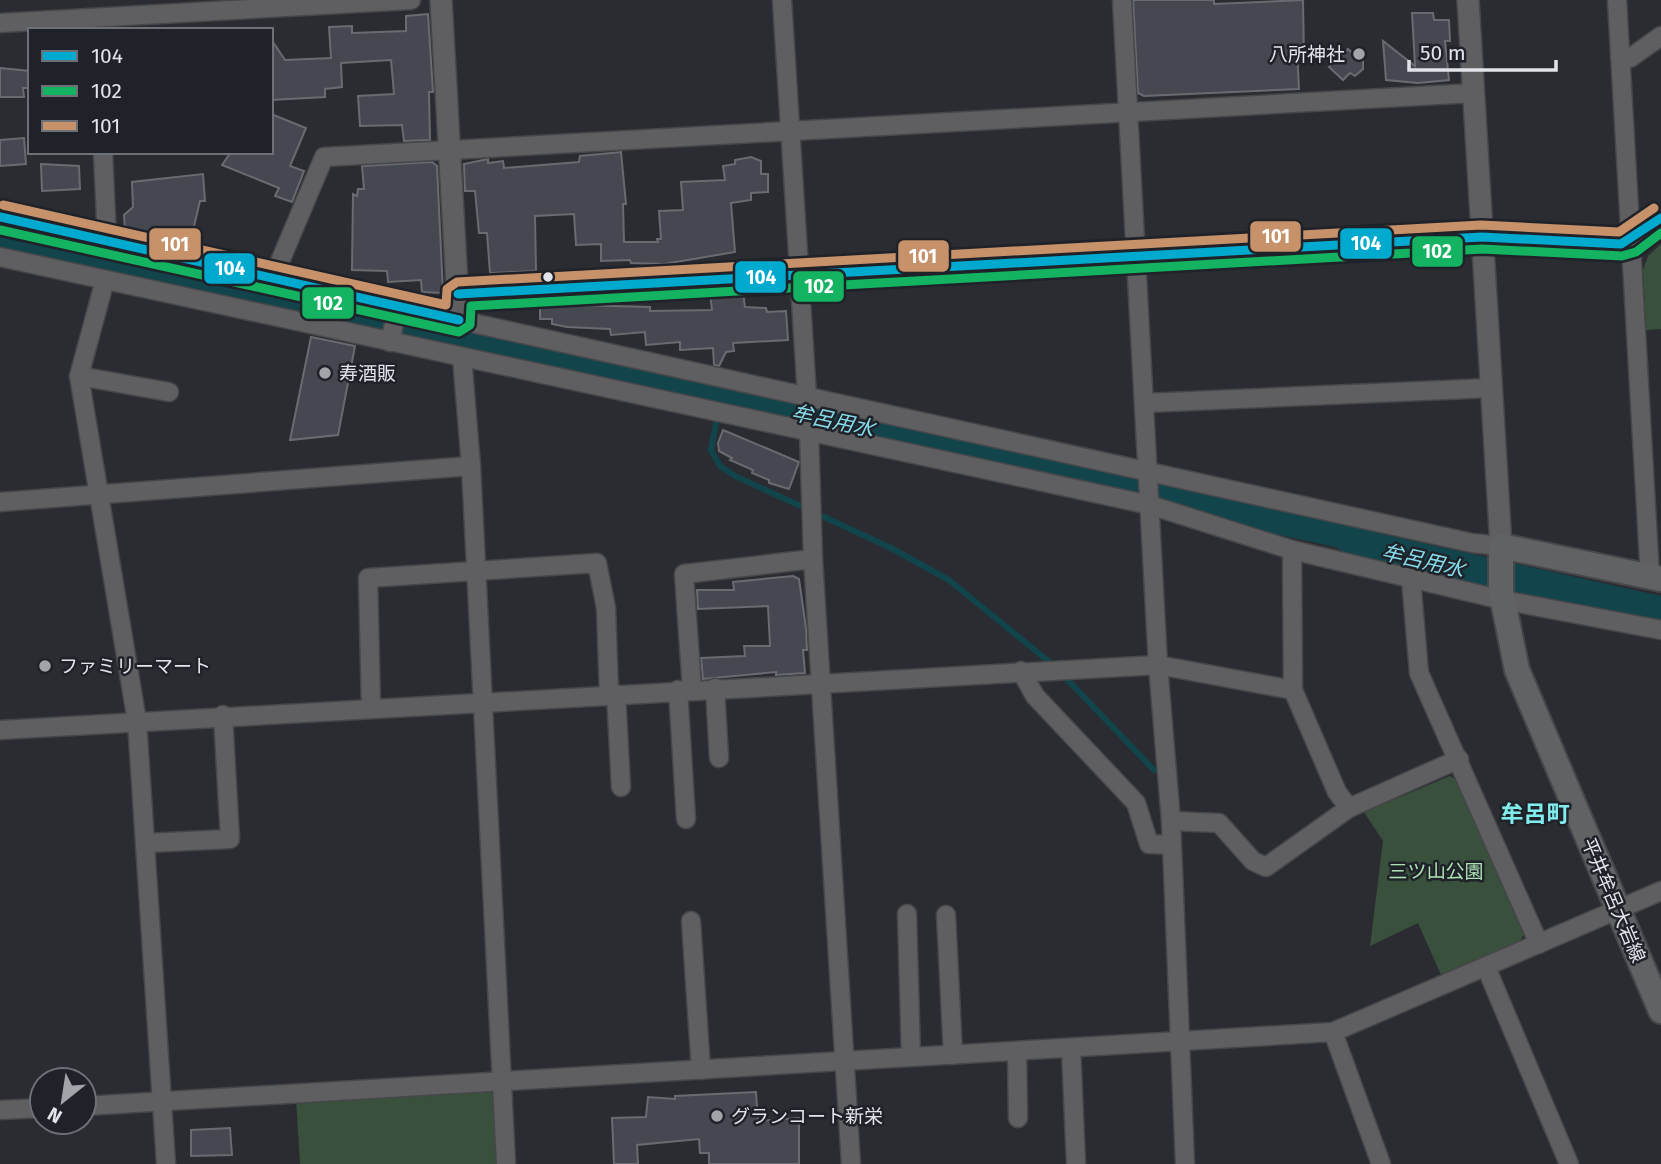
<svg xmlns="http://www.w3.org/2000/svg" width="1661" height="1164" viewBox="0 0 1661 1164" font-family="'Fira Sans','Noto Sans JP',sans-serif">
<rect width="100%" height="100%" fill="#2b2c31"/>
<g fill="#38503c">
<path d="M1661,244V329L1646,330L1643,270L1648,256Z"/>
<path d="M1450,776L1457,780L1524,934L1519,943L1442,977L1418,923L1370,946L1383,841L1364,812Z"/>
<path d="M488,1088L495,1093L498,1164H300L296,1100Z"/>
</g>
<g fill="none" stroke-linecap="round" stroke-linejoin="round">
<g stroke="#12444b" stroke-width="6">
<path d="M717,418L711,450L720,466L735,476L805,508"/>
<path d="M822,516L891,548L949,580L1052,664"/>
<path d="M1062,674L1154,770"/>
</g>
<path stroke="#12444b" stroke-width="35" d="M0,241L1344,531L1369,549L1661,614"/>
</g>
<g fill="#464851" stroke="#6a6b70" stroke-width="2">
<path d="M1133,0H1214V4L1303,0L1304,58L1297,50L1299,89L1144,96L1138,93Z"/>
<path d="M1412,13H1433L1434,20H1449L1450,41H1445L1449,80L1418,83L1386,80L1383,41L1415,66Z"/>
<path d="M428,14L433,92H429L430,140L404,141L402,125L360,126L358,96L394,94L391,60L341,63L342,87L325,89V97L271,100V39L285,60L331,58L329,27L352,26V33L406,31V16Z"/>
<path d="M1356,48L1363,57V69L1355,76L1350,73L1343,80L1329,67L1348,49L1351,52Z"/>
<path d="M0,68L30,71V88H23L24,97H0Z"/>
<path d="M271,114L306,128L290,166L304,171L292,202L275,196L279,188L222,165L231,152H271Z"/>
<path d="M24,138L26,164L0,166V140Z"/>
<path d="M621,152L626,204H623L624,242H658L657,239H661L659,211L683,210L681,182L725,180L723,166L735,164V160L751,157L761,161V174H768V192L751,193V200L731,203L735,252L664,264L631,263L630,260L601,261V244L576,245L574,214L535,216L536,271L490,273L487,233H479L475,191H465L464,164L488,159V163L503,161L504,168L579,162L580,156Z"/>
<path d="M432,162L437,166L443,293L422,292L421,280L388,282L387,271L352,270L353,194L357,196L358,189H364L362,166Z"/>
<path d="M41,164L79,166L80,189L42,191Z"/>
<path d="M203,174L205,201H200L190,243L125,230L124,215L133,207L132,182Z"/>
<path d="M743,293L745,307L766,308L767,312L786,311L788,340L733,343L734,351L726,352L719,366L714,365L713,348L680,350V342L646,345L645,332L611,335L610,329L567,327L552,324V319H540V304L650,307V311L712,310L710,294Z"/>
<path d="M311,337L355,346L338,435L290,440Z"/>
<path d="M723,430L799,462L789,489L769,483V480L752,473L753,470L730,460L732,458L719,451L718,443Z"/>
<path d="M793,576L799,579L806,628L807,650H803L805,673L776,675V672L703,679L701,658L745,656L744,646H770L768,606L698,609L697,590H734L733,582Z"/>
<path d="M756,1092L758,1121L799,1118V1164H709V1153H700L699,1139L637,1145L638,1164H614L612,1118L646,1117L648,1097L675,1099V1096Z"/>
<path d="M230,1128L232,1155L191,1156V1130Z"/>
</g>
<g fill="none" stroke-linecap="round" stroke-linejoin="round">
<defs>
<g id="minor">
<path d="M782,0L807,396"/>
<path d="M1122,0L1158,665L1171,821L1185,1164"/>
<path d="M1617,0L1650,577"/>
<path d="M0,23L411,0"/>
<path d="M1620,58H1630L1661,36"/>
<path d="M103,152L107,241"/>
<path d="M0,257L1150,505L1292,550L1503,600L1661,630"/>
<path d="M273,278L324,157L1474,93"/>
<path d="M105,280L79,376L137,721L166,1164"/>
<path d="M458,294L1482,237"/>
<path d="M459,320L1472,543L1501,546"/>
<path d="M390,342L398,306"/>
<path d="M462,357L471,466L506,1164"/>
<path d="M79,376L169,392"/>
<path d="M1145,403L1491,388"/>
<path d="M809,431L813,559L851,1164"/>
<path d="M0,502L471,466"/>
<path d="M1292,550L1293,690L1337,792L1349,808"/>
<path d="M1411,579L1419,673L1539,944"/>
<path d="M1021,671L1035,696L1136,803L1149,844L1171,845"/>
<path d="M715,688L719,758"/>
<path d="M692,689L684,574L813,559"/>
<path d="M678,690L686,819"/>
<path d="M616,694L621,787"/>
<path d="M371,707L368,578L597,563L606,608L609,694"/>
<path d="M0,730L1158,665L1293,690"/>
<path d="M1171,821L1219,823L1253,861L1266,867L1349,808L1459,759"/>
<path d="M147,843L230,839L223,715"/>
<path d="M907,914L911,1057"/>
<path d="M946,915L953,1055"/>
<path d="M691,921L701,1070"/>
<path d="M1486,967L1569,1164"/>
<path d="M1333,1032L1381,1164"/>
<path d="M1071,1048L1076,1164"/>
<path d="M1017,1051L1018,1118"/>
<path d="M84,1106L1333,1032L1661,891"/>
<path d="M0,1110L42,1108"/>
</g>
<g id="tertiary">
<path d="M1468,0L1501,546"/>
<path d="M0,217L459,320L441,0"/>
<path d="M1482,237L1621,244L1630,241L1661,218"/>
</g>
<path id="secondary" d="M1661,579L1501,546V591L1517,670L1661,1011"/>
</defs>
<use href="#minor" stroke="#46474a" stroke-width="21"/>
<use href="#tertiary" stroke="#46474a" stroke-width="24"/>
<use href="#secondary" stroke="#46474a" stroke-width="28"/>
<use href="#minor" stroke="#5f5f61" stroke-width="18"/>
<use href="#tertiary" stroke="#5f5f61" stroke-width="21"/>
<use href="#secondary" stroke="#616264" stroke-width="24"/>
<defs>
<g id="bus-1">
<path d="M0,217L459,320"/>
<path d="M458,294L1482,237L1621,244L1661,218"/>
</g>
<path id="bus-2" d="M0,230L459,332L470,325L471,306L1482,249L1622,256L1636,252L1661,233"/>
<path id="bus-3" d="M3,205L446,305L447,289L457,282L1481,225L1619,232L1654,208"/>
</defs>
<use href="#bus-1" stroke="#1f2229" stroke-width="14"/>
<use href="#bus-2" stroke="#1f2229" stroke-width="14"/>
<use href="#bus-3" stroke="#1f2229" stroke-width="14"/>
<use href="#bus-1" stroke="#00a9ce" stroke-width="9"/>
<use href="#bus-2" stroke="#13b361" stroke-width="9"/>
<use href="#bus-3" stroke="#c7916a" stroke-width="9"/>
</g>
<g fill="#a3a4a9" stroke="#1f2229" stroke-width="2.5">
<circle cx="1359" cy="54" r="7"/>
<circle cx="325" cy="373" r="7"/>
<circle cx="45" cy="666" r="7"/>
<circle cx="717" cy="1116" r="7"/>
</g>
<circle fill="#e3e4ea" stroke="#1f2229" stroke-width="2.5" cx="548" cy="277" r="6"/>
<g text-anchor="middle" stroke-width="5" stroke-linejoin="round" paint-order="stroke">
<g font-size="19" fill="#e3e4ea" stroke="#1f2229" text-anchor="start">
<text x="1345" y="61" text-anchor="end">八所神社</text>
<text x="339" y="380">寿酒販</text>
<text x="59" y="673">ファミリーマート</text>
<text x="731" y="1123">グランコート新栄</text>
</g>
<g font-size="19" fill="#abe1b2" stroke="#1f2229">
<text x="1436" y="878">三ツ山公園</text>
</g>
<g font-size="19" fill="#e3e4ea" stroke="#1f2229">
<text transform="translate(1614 900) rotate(67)" y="7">平井牟呂大岩線</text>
</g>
<g font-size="21" font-style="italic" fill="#85dbea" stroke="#1f2229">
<text transform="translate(833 421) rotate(12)" y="7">牟呂用水</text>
<text transform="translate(1423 561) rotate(13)" y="7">牟呂用水</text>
</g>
<g font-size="23" font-weight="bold" fill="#80ecec" stroke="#1f2229">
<text x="1535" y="822">牟呂町</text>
</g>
</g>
<g stroke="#1f2229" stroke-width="2.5">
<rect x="1249" y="220" width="53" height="33" rx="7" fill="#c7916a"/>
<rect x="1339" y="227" width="54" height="33" rx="7" fill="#00a9ce"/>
<rect x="148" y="227" width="54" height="34" rx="7" fill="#c7916a"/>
<rect x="1411" y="235" width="53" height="33" rx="7" fill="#13b361"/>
<rect x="897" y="239" width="53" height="34" rx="7" fill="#c7916a"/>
<rect x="203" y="252" width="53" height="33" rx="7" fill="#00a9ce"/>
<rect x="734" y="260" width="53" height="34" rx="7" fill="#00a9ce"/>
<rect x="792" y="270" width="53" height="33" rx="7" fill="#13b361"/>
<rect x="301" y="286" width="54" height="34" rx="7" fill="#13b361"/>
</g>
<g font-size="19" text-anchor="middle" font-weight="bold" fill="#fff">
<text x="1276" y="243">101</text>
<text x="1366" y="250">104</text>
<text x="175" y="251">101</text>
<text x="1437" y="258">102</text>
<text x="923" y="263">101</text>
<text x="230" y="275">104</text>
<text x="761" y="284">104</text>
<text x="819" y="293">102</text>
<text x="328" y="310">102</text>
</g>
<rect x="28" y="28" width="245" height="126" fill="#1f2229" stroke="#6d7076" stroke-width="2"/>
<rect x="42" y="51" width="35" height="10" fill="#00a9ce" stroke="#6d7076" stroke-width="2"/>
<text x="91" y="63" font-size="21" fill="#e3e4ea">104</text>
<rect x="42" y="86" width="35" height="10" fill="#13b361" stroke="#6d7076" stroke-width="2"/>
<text x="91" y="98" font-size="21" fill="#e3e4ea">102</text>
<rect x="42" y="121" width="35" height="10" fill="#c7916a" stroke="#6d7076" stroke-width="2"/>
<text x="91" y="133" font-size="21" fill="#e3e4ea">101</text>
<g transform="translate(63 1101) rotate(210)"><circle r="33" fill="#1f2229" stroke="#6d7076" stroke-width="2"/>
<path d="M0-5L12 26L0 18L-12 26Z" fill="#a3a4a9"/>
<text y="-10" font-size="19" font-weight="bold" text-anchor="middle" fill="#e3e4ea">N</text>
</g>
<path d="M1409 60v10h147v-10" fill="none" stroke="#e3e4ea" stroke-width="3.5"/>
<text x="1420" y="60" font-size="21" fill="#e3e4ea" stroke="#1f2229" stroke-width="5" paint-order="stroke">50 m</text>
</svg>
